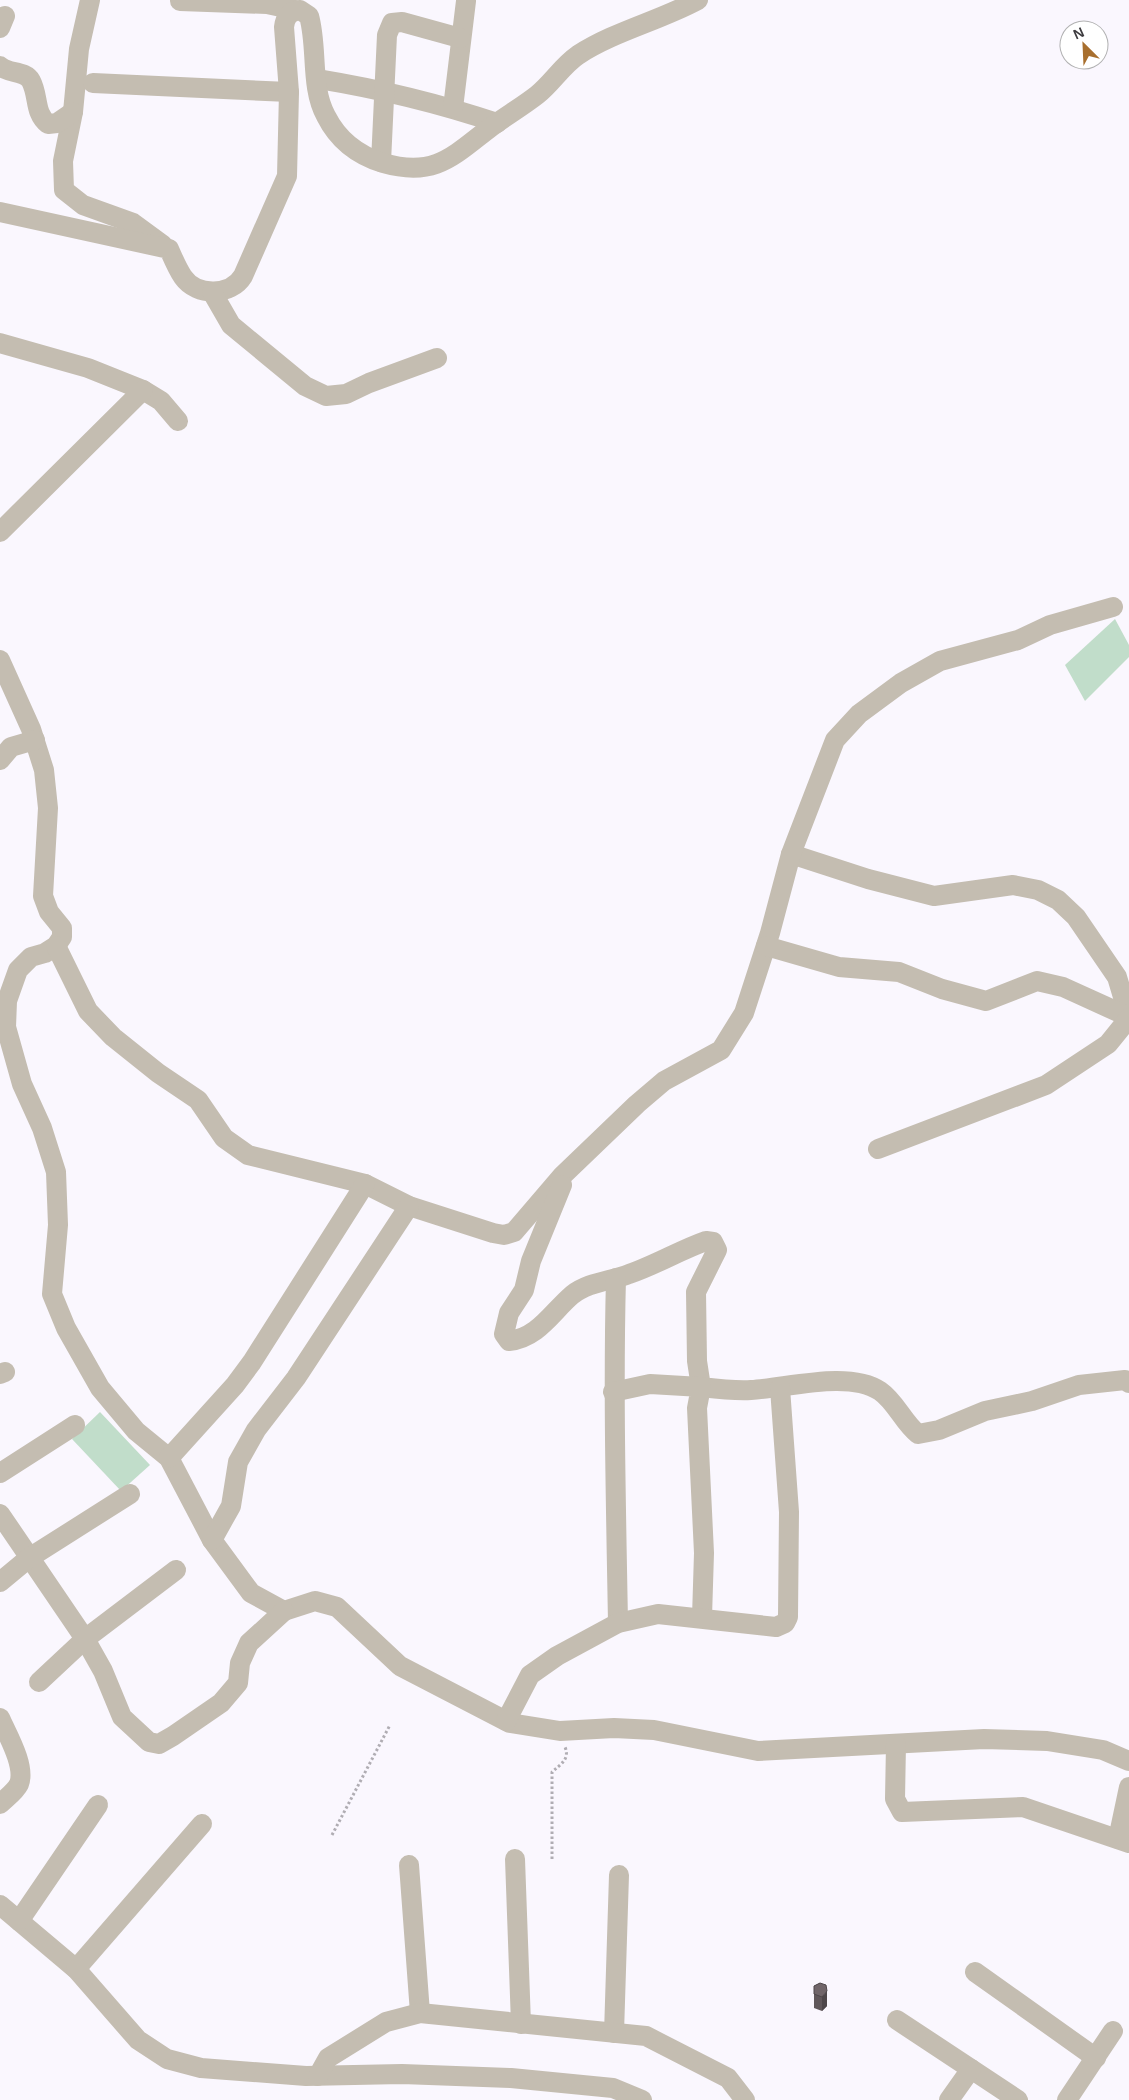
<svg xmlns="http://www.w3.org/2000/svg" width="1129" height="2100" viewBox="0 0 1129 2100" font-family="Arial,sans-serif">
<rect width="100%" height="100%" fill="#faf7fe"/>
<g fill="#c1ddca">
<path d="M1115,619L1129,645V657L1085,701L1065,665Z"/>
<path d="M100,1412L150,1465L121,1491L72,1439Z"/>
</g>
<g fill="none" stroke-linecap="round" stroke-linejoin="round">
<g stroke="#b0adb3" stroke-width="3" stroke-dasharray="2.5 2.5" stroke-linecap="butt">
<path d="M332,1835L390,1725"/>
<path d="M552,1859V1772C561,1764 570,1759 565,1747"/>
</g>
<g stroke="#c4bdb1" stroke-width="20">
<path d="M90,0L79,49L73,112L63,161L64,190L83,205L133,223L163,245"/>
<path d="M180,1L267,4L295,10"/>
<path d="M0,28L5,16"/>
<path d="M0,66C8,74 25,70 31,81C39,96 34,113 48,124L57,123L73,112"/>
<path d="M318,79C379,89 438,103 497,123"/>
<path d="M93,83L289,92"/>
<path d="M453,108L466,1"/>
<path d="M381,162L387,35L392,23L402,22L460,38"/>
<path d="M0,212L169,249C173,258 177,268 183,277C197,297 231,296 243,276L287,176L289,92L284,27C285,17 290,11 300,10L309,16C318,48 310,87 326,116C338,140 357,155 383,163C435,178 453,156 491,127C506,116 523,106 537,95C552,83 562,66 578,55C615,31 659,21 698,0"/>
<path d="M212,292L231,325L305,386L326,396L346,394L369,383L437,358"/>
<path d="M0,343L88,368L143,390L161,401L178,421"/>
<path d="M0,532L143,390"/>
<path d="M0,660L31,729L44,770L48,808L43,896L49,912L62,928V937L56,946L45,953L31,957L18,970L7,1001L6,1027L22,1084L42,1128L56,1172L58,1225L52,1294L66,1328L100,1388L136,1431L169,1458L212,1540L251,1593L284,1611L315,1601L337,1607L400,1666L510,1723L560,1731L614,1728L654,1730L758,1751L984,1739L1047,1741L1103,1750L1129,1761"/>
<path d="M0,760L11,747L35,740"/>
<path d="M791,854L868,879L934,896L1013,885L1038,890L1058,900L1076,917L1117,977L1129,1017"/>
<path d="M56,946L88,1011L113,1037L158,1073L198,1100L224,1138L248,1155L365,1184L409,1206L493,1233L504,1235L514,1232L562,1176L637,1104L664,1081L721,1050L744,1013L770,933L791,854L835,740L859,714L901,683L940,661L1018,640L1050,625L1113,607"/>
<path d="M766,946L839,967L899,972L942,989L986,1001L1037,981L1063,987L1129,1017"/>
<path d="M878,1149L1046,1085L1108,1044L1129,1018"/>
<path d="M562,1185L531,1261L524,1290L509,1313L504,1334L509,1341C538,1338 552,1312 572,1295C588,1282 611,1281 629,1274C656,1265 680,1250 706,1241L713,1242L717,1250L696,1292L697,1361L701,1387C718,1389 734,1391 751,1390C787,1388 849,1370 880,1391C896,1402 903,1422 918,1434L939,1430L985,1411L1032,1401L1079,1385L1125,1380L1129,1383"/>
<path d="M616,1278C613,1393 616,1508 618,1623"/>
<path d="M0,1374L5,1372"/>
<path d="M613,1392L650,1384L701,1387L697,1408L704,1553L702,1617"/>
<path d="M169,1458L235,1385L252,1362L365,1184"/>
<path d="M0,1473L75,1425"/>
<path d="M0,1514L85,1639L103,1671L122,1717L149,1742L159,1744L173,1736L221,1703L238,1683L240,1663L249,1643L284,1611"/>
<path d="M212,1540L231,1506L238,1462L256,1430L296,1378L409,1206"/>
<path d="M0,1582L29,1558L130,1494"/>
<path d="M39,1682L85,1639L176,1570"/>
<path d="M0,1718C7,1734 26,1766 19,1784C15,1792 6,1798 0,1804"/>
<path d="M506,1721L530,1675L557,1656L618,1623L658,1614L776,1627L785,1623L788,1617L789,1512L780,1388"/>
<path d="M896,1744L895,1799L902,1812L1023,1807L1129,1843"/>
<path d="M1118,1839L1129,1787"/>
<path d="M515,1859L521,2024"/>
<path d="M409,1865L420,2013"/>
<path d="M0,1905L76,1969L138,2040L167,2059L201,2068L306,2076L402,2074L511,2078L613,2088L642,2100"/>
<path d="M19,1921L98,1805"/>
<path d="M76,1969L202,1824"/>
<path d="M975,1972L1096,2058"/>
<path d="M897,2020L1018,2100"/>
<path d="M614,2033L619,1875"/>
<path d="M318,2076L328,2058L386,2022L420,2013L646,2036L728,2078L745,2100"/>
<path d="M949,2100L971,2069"/>
<path d="M1067,2100L1113,2031"/>
</g>
</g>
<path fill="#60575a" d="M820,1983L827,2006L822,2011L814,2008V1986Z"/>
<path fill="#4e474a" d="M827,1991V2006L822,2011V1997Z"/>
<path fill="#706569" stroke="#4e474a" d="M820,1983L826,1985L827,1991L822,1997L814,1994V1986Z"/>
<g transform="translate(1084 45) rotate(336)"><circle r="24" fill="#ffffff" stroke="#b1b1b2"/>
<path d="M0-4L9 19L0 12L-9 19Z" fill="#a86f2e"/>
<text y="-8" font-size="14" font-weight="bold" text-anchor="middle" fill="#3d3b3f">N</text>
</g>
</svg>
